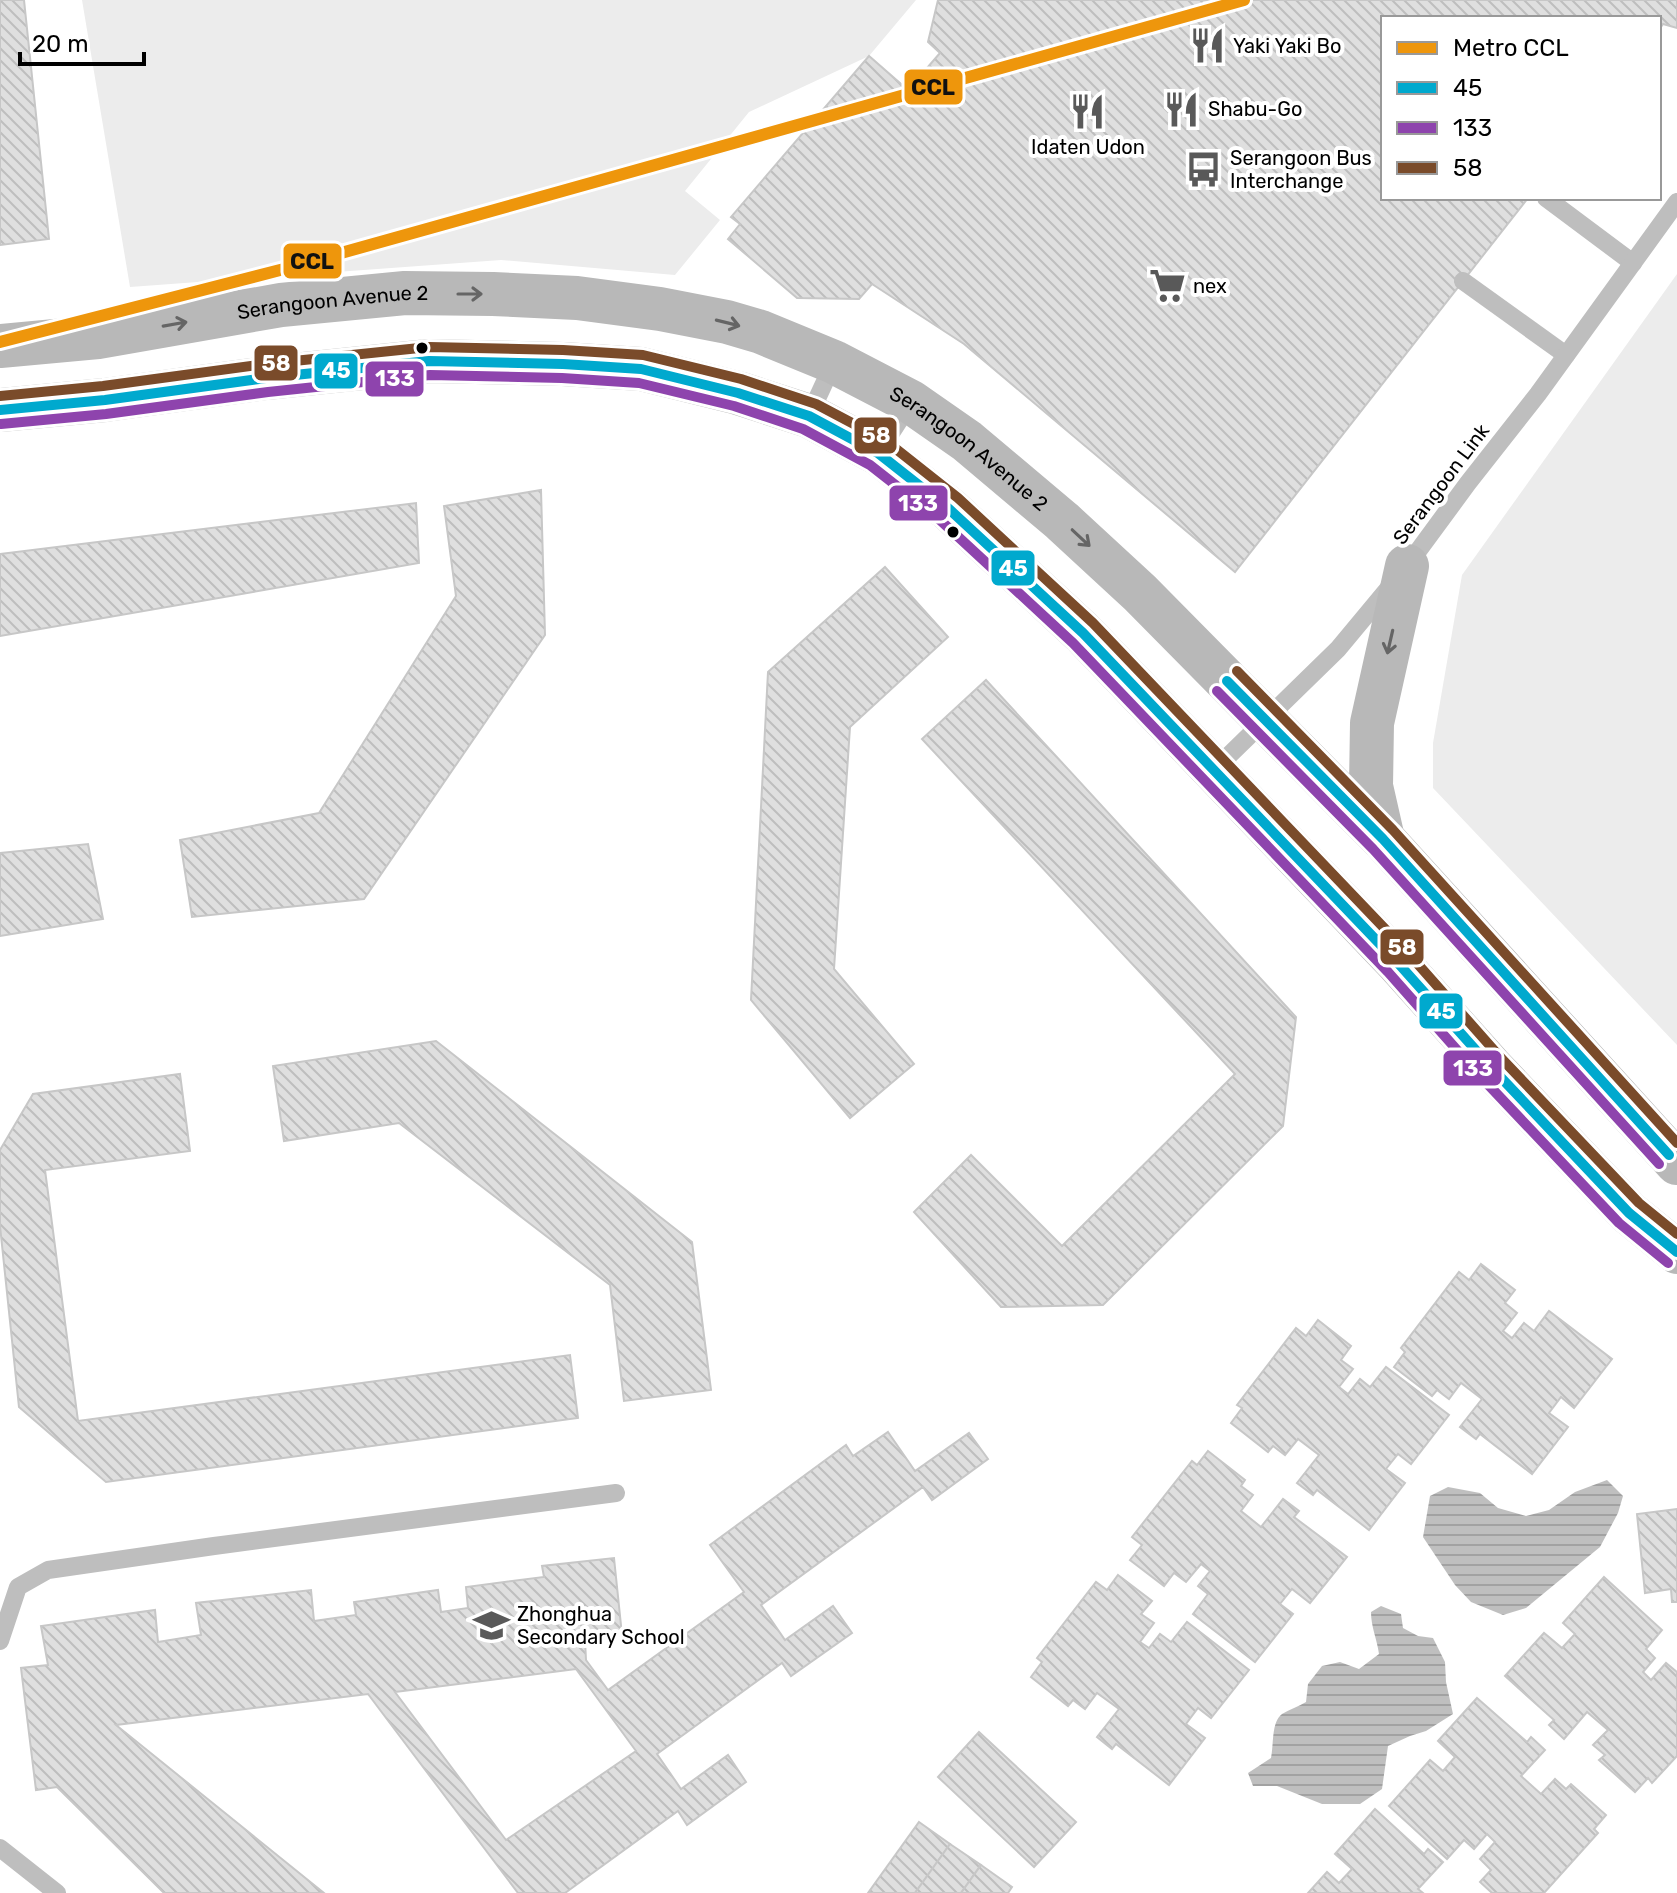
<svg xmlns="http://www.w3.org/2000/svg" width="1677" height="1893" viewBox="0 0 1677 1893" font-family="Rubik,sans-serif">
<defs>
<pattern id="water-rules" width="6" height="5" patternUnits="userSpaceOnUse" patternTransform="scale(2)"><rect width="6" height="5" fill="#bfbfbf"/><path d="M0 2.5h6" fill="none" stroke="#a2a2a2"/></pattern>
<pattern id="building-back-hatch" width="6" height="6" patternUnits="userSpaceOnUse" patternTransform="scale(2)"><rect width="6" height="6" fill="#dfdfdf"/><path d="M-1 5l2 2M0 0l6 6M5-1l2 2" fill="none" stroke="#bebebe"/></pattern>
</defs>
<rect width="100%" height="100%" fill="#fff"/>
<g fill="#ececec">
<path d="M82,0H916L869,56L749,112L685,191L720,220L675,275L501,260L130,287Z"/>
<path d="M1677,274V1045L1433,788V743L1462,575Z"/>
</g>
<g fill="url(#water-rules)">
<path d="M1607,1480L1623,1496L1618,1513L1600,1547L1526,1608L1503,1615L1471,1602L1455,1585L1423,1537L1430,1496L1448,1487L1480,1493L1498,1508L1526,1516L1549,1510L1575,1492Z"/>
<path d="M1381,1606L1401,1614L1403,1628L1418,1636L1433,1638L1445,1662L1446,1682L1453,1714L1426,1731L1410,1736L1388,1746L1382,1789L1360,1804H1322L1277,1786H1253L1248,1773L1271,1758C1274,1745 1271,1722 1282,1714C1290,1709 1298,1707 1306,1702L1308,1684L1322,1666L1340,1662L1359,1669L1379,1654C1377,1639 1371,1627 1371,1612Z"/>
</g>
<g fill="url(#building-back-hatch)" stroke="#c7c7c7" stroke-width="2" fill-rule="evenodd">
<path d="M0,0H24L49,239L0,245Z"/>
<path d="M938,0H1677V28L1663,24L1659,30V18H1383V198H1528L1235,572L964,344L872,284L859,299L797,298L728,239L740,224L731,217L869,56L908,90L940,53L928,42Z"/>
<path d="M541,490L545,635L364,899L192,917L180,840L319,813L456,596L444,506Z"/>
<path d="M416,503L419,563L0,636V554Z"/>
<path d="M885,567L948,637L850,727L834,969L914,1064L850,1118L751,1000L768,672Z"/>
<path d="M986,680L1296,1017L1283,1126L1103,1305L1001,1307L914,1212L971,1155L1062,1246L1235,1074L922,739Z"/>
<path d="M88,844L103,919L0,936V853Z"/>
<path d="M436,1041L692,1242L711,1390L624,1401L610,1285L399,1123L284,1141L273,1066Z"/>
<path d="M180,1074L190,1151L45,1170L78,1421L570,1355L578,1418L106,1482L19,1407L0,1226V1150L33,1094Z"/>
<path d="M1481,1264L1515,1290L1505,1303L1517,1313L1503,1331L1512,1338L1524,1323L1534,1331L1549,1311L1612,1359L1574,1408L1561,1397L1549,1413L1568,1427L1532,1474L1480,1434L1476,1439L1460,1427L1482,1399L1461,1383L1449,1399L1437,1390L1432,1396L1394,1367L1405,1352L1401,1348L1459,1272L1469,1280Z"/>
<path d="M1318,1320L1351,1346L1341,1360L1353,1369L1339,1387L1348,1394L1360,1379L1370,1387L1386,1367L1449,1415L1411,1464L1398,1454L1386,1469L1405,1483L1369,1530L1317,1490L1313,1495L1297,1483L1319,1455L1298,1439L1285,1455L1273,1446L1268,1452L1231,1423L1242,1408L1237,1405L1296,1328L1306,1336Z"/>
<path d="M888,1432L915,1471L969,1433L988,1459L932,1500L923,1487L761,1605L785,1640L833,1606L852,1633L791,1676L782,1663L657,1754L681,1789L728,1755L746,1782L687,1825L678,1811L565,1893H518L368,1694L116,1725L324,1893H164L57,1787L36,1790L21,1668L48,1665L41,1626L155,1610L158,1642L201,1635L196,1603L311,1590L314,1621L356,1615L354,1602L438,1590L441,1612L468,1608L466,1587L544,1577L542,1566L614,1558L622,1635L585,1640L586,1660L608,1690L744,1592L710,1545L846,1445L853,1456ZM576,1669L636,1751L506,1840L395,1692Z"/>
<path d="M1208,1451L1245,1480L1241,1486L1253,1495L1241,1511L1261,1527L1283,1499L1299,1511L1294,1517L1347,1557L1310,1603L1292,1589L1280,1604L1293,1614L1255,1662L1193,1614L1208,1594L1198,1586L1210,1571L1201,1564L1186,1582L1174,1573L1164,1586L1130,1560L1142,1545L1132,1537L1192,1461L1197,1465Z"/>
<path d="M1677,1509V1602H1672L1671,1589L1645,1593L1637,1514Z"/>
<path d="M1118,1575L1152,1601L1141,1614L1154,1623L1140,1642L1149,1648L1160,1634L1171,1642L1187,1622L1249,1670L1211,1718L1198,1708L1186,1724L1205,1738L1169,1785L1116,1744L1112,1749L1097,1737L1119,1709L1097,1693L1085,1709L1073,1700L1068,1706L1031,1677L1042,1662L1037,1658L1096,1582L1107,1590Z"/>
<path d="M1604,1577L1662,1630L1646,1649L1655,1658L1643,1672L1651,1680L1666,1663L1677,1672V1756L1652,1783L1648,1778L1635,1792L1599,1760L1605,1755L1593,1745L1608,1730L1587,1712L1564,1739L1549,1725L1554,1720L1505,1676L1544,1633L1562,1648L1575,1634L1563,1623Z"/>
<path d="M1477,1698L1527,1742L1531,1737L1545,1750L1521,1776L1541,1794L1555,1779L1566,1789L1571,1784L1606,1815L1594,1829L1598,1833L1544,1893H1492L1480,1882L1491,1870L1480,1859L1495,1842L1487,1834L1474,1849L1464,1840L1447,1859L1389,1806L1430,1760L1443,1771L1455,1757L1438,1741Z"/>
<path d="M979,1732L1076,1822L1034,1867L938,1777Z"/>
<path d="M1375,1809L1424,1854L1428,1849L1443,1862L1418,1889L1423,1893H1308L1327,1872L1339,1883L1352,1869L1335,1854Z"/>
<path d="M919,1822L950,1844L915,1893H868Z"/>
<path d="M950,1844L981,1865L961,1893H915Z"/>
<path d="M981,1865L1012,1887L1008,1893H961Z"/>
</g>
<g fill="none" stroke-linecap="round" stroke-linejoin="round">
<g stroke="#bebebe" stroke-width="18">
<path d="M1546,198L1633,263"/>
<path d="M1463,281L1566,355"/>
<path d="M809,416L834,362"/>
<path d="M878,453L911,402"/>
<path d="M1214,770L1338,649L1407,566L1468,483L1538,394L1677,202"/>
<path d="M0,1641L18,1587L48,1570L214,1546L616,1493"/>
<path d="M0,1848L57,1893"/>
</g>
<g stroke="#b8b8b8" stroke-width="44">
<path id="s1" d="M0,346L98,337L281,305L405,293L493,294L577,298L660,309L727,322L761,332L834,362L911,402L967,441L1062,521L1140,593L1383,839L1677,1163"/>
<path d="M0,410L105,400L266,378L429,361L563,364L641,369L738,393L809,416L878,453L949,509L1083,633L1398,963L1490,1066L1629,1213L1677,1252"/>
<path d="M1383,839L1371,786L1372,723L1407,566"/>
</g>
<defs>
<g id="bus-1">
<path d="M0,410L105,400L266,378L429,361L563,364L641,369L738,393L809,416L878,453L949,509L1083,633L1398,963L1490,1066L1629,1213L1677,1252"/>
<path d="M1227,681L1383,839L1669,1155"/>
</g>
<g id="bus-2">
<path d="M1,424L106,414L268,392L430,375L562,378L639,383L734,406L803,429L870,465L940,520L1073,643L1388,972L1480,1076L1619,1223L1668,1263"/>
<path d="M1217,691L1373,849L1659,1164"/>
</g>
<g id="bus-3">
<path d="M0,396L103,386L265,364L429,347L563,350L643,355L741,379L816,404L886,441L958,498L1093,623L1408,953L1500,1057L1639,1203L1677,1234"/>
<path d="M1237,671L1393,830L1677,1143"/>
</g>
</defs>
<use href="#bus-1" stroke="#fff" stroke-width="16"/>
<use href="#bus-2" stroke="#fff" stroke-width="16"/>
<use href="#bus-3" stroke="#fff" stroke-width="16"/>
<use href="#bus-1" stroke="#00a9ce" stroke-width="10"/>
<use href="#bus-2" stroke="#8e44ad" stroke-width="10"/>
<use href="#bus-3" stroke="#7a4b2a" stroke-width="10"/>
<defs>
<path id="metro-1" d="M0,342L284,269L1244,0"/>
</defs>
<use href="#metro-1" stroke="#fff" stroke-width="18"/>
<use href="#metro-1" stroke="#ee960c" stroke-width="12"/>
</g>
<defs><path id="oneway-shaft" d="M-6 0H5M1.5-3L5.5 0L1.5 3" fill="none" stroke-width="1.6" stroke-linecap="round" stroke-linejoin="round" transform="scale(2)"/></defs>
<g stroke="#656565">
<use href="#oneway-shaft" transform="translate(470 294)"/>
<use href="#oneway-shaft" transform="translate(728 323) rotate(14)"/>
<use href="#oneway-shaft" transform="translate(175 324) rotate(-10)"/>
<use href="#oneway-shaft" transform="translate(1081 538) rotate(43)"/>
<use href="#oneway-shaft" transform="translate(1390 642) rotate(103)"/>
</g>
<defs>
<symbol id="restaurant-bare" viewBox="-9 -9 18 18"><path d="M-5-6h1v4h1v-4h1v4h1v-4h1v5L-1.5 .5V6h-2V.5L-5-1ZM5-6V6H3V1.5H1.5Q1.5-4 5-6Z" fill="#595959" stroke="#fff" stroke-width="2.5" paint-order="stroke"/></symbol>
<symbol id="bus-bare" viewBox="-9 -9 18 18"><path d="M-5-6H5V4H4V6H2V4H-2V6H-4V4H-5ZM-3.5-4V0h7V-4ZM-3.5 1.2v1.5H-2V1.2ZM2 1.2v1.5H3.5V1.2Z" fill="#595959" stroke="#fff" stroke-width="2.5" paint-order="stroke"/></symbol>
<symbol id="supermarket-bare" viewBox="-9 -9 18 18"><path d="M-6-5.5h2.5l.6 2H6L4.5 2H-2.5L-4.4-4H-6ZM-1.5 3.2a1.3 1.3 0 1 0 .1 0ZM3 3.2a1.3 1.3 0 1 0 .1 0Z" fill="#595959" stroke="#fff" stroke-width="2.5" paint-order="stroke"/></symbol>
<symbol id="school-bare" viewBox="-9 -9 18 18"><path d="M0-5L7-2L0 1L-7-2ZM-4 1L0 2.5L4 1V4Q0 6-4 4Z" fill="#595959" stroke="#fff" stroke-width="2.5" paint-order="stroke"/></symbol>
</defs>
<g fill-rule="evenodd">
<use href="#restaurant-bare" x="1182" y="20" width="51" height="51"/>
<use href="#restaurant-bare" x="1156" y="84" width="51" height="51"/>
<use href="#restaurant-bare" x="1062" y="86" width="51" height="51"/>
<use href="#bus-bare" x="1178" y="144" width="51" height="51"/>
<use href="#supermarket-bare" x="1142" y="260" width="51" height="51"/>
<use href="#school-bare" x="466" y="1600" width="51" height="51"/>
</g>
<g fill="#000" stroke="#fff" stroke-width="3">
<circle cx="422" cy="348" r="7"/>
<circle cx="953" cy="532" r="7"/>
</g>
<g text-anchor="middle" stroke-width="8" stroke-linejoin="round" paint-order="stroke">
<g font-size="20" fill="#000" stroke="#fff" text-anchor="start">
<text x="1233" y="53">Yaki Yaki Bo</text>
<text x="1208" y="116">Shabu-Go</text>
<text x="1088" y="154" text-anchor="middle">Idaten Udon</text>
<text x="1230" y="165">Serangoon Bus<tspan x="1230" dy="23">Interchange</tspan></text>
<text x="1193" y="293">nex</text>
<text x="517" y="1621">Zhonghua<tspan x="517" dy="23">Secondary School</tspan></text>
</g>
<g font-size="20" fill="#000" stroke="#fff">
<text dy="7" stroke="none"><textPath href="#s1" startOffset="336">Serangoon Avenue 2</textPath></text>
<text dy="7" stroke="none"><textPath href="#s1" startOffset="1008">Serangoon Avenue 2</textPath></text>
<text transform="translate(1441 484) rotate(-53)" y="7">Serangoon Link</text>
</g>
</g>
<g stroke="#fff" stroke-width="3">
<rect x="903" y="68" width="61" height="38" rx="8" fill="#ee960c"/>
<rect x="282" y="242" width="61" height="38" rx="8" fill="#ee960c"/>
<rect x="253" y="344" width="46" height="38" rx="8" fill="#7a4b2a"/>
<rect x="313" y="352" width="46" height="38" rx="8" fill="#00a9ce"/>
<rect x="364" y="360" width="61" height="38" rx="8" fill="#8e44ad"/>
<rect x="853" y="416" width="45" height="39" rx="8" fill="#7a4b2a"/>
<rect x="888" y="484" width="61" height="38" rx="8" fill="#8e44ad"/>
<rect x="990" y="549" width="46" height="38" rx="8" fill="#00a9ce"/>
<rect x="1379" y="928" width="46" height="38" rx="8" fill="#7a4b2a"/>
<rect x="1418" y="992" width="46" height="38" rx="8" fill="#00a9ce"/>
<rect x="1442" y="1049" width="61" height="38" rx="8" fill="#8e44ad"/>
</g>
<g font-size="22" text-anchor="middle" font-weight="bold" fill="#fff">
<text x="276" y="371">58</text>
<text x="336" y="378">45</text>
<text x="395" y="386">133</text>
<text x="876" y="443">58</text>
<text x="918" y="511">133</text>
<text x="1013" y="576">45</text>
<text x="1402" y="955">58</text>
<text x="1441" y="1019">45</text>
<text x="1473" y="1076">133</text>
</g>
<g font-size="22" text-anchor="middle" font-weight="bold" fill="#111">
<text x="933" y="95">CCL</text>
<text x="312" y="269">CCL</text>
</g>
<rect x="1381" y="16" width="280" height="184" fill="#ffffff" stroke="#999999" stroke-width="2"/>
<rect x="1397" y="42" width="40" height="12" fill="#ee960c" stroke="#999999" stroke-width="2"/>
<text x="1453" y="56" font-size="24" fill="#000000">Metro CCL</text>
<rect x="1397" y="82" width="40" height="12" fill="#00a9ce" stroke="#999999" stroke-width="2"/>
<text x="1453" y="96" font-size="24" fill="#000000">45</text>
<rect x="1397" y="122" width="40" height="12" fill="#8e44ad" stroke="#999999" stroke-width="2"/>
<text x="1453" y="136" font-size="24" fill="#000000">133</text>
<rect x="1397" y="162" width="40" height="12" fill="#7a4b2a" stroke="#999999" stroke-width="2"/>
<text x="1453" y="176" font-size="24" fill="#000000">58</text>
<path d="M20 52v12h124v-12" fill="none" stroke="#000000" stroke-width="4"/>
<text x="32" y="52" font-size="24" fill="#000000" stroke="#ffffff" stroke-width="6" paint-order="stroke">20 m</text>
</svg>
